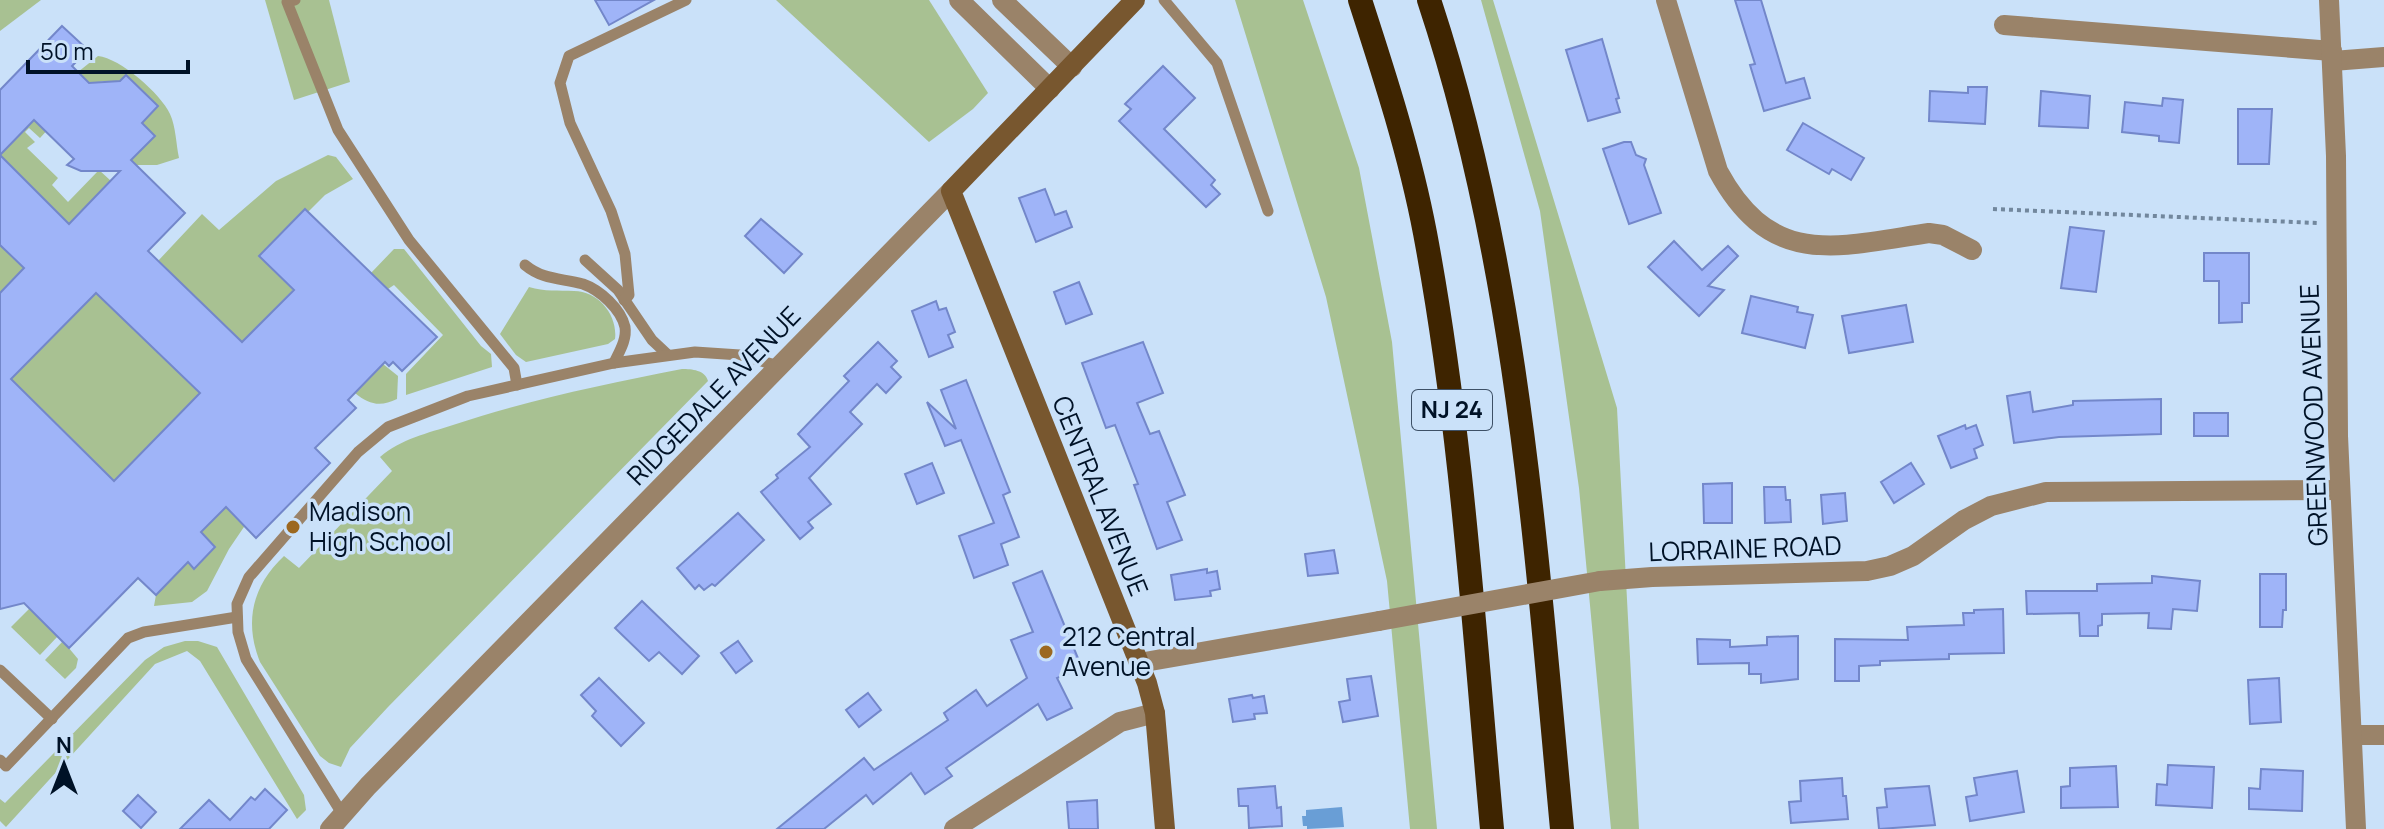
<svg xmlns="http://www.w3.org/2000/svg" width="2384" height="829" viewBox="0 0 2384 829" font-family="Manrope,sans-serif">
<rect width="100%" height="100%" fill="#cae1f9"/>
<g fill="#a8c192">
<path d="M0,0H41L0,31Z"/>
<path d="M265,0H329L350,82L294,100Z"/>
<path d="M776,0H929L988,93L973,109L929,142Z"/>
<path d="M1235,0H1303L1359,168L1392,342L1437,829H1410L1387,581L1326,297Z"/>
<path d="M1481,0H1493L1617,408L1639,829H1611L1579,488L1540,211Z"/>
<path d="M98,56C120,58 161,94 170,114C176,127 176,144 179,158L157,165H136L131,160L155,136L142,123L126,75L118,83L104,81L90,84L78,72Z"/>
<path d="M41,113L51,126L40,138L29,128L25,132L35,142L27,148L58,178L52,185L68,202L99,170L111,181L69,224L0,155Z"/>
<path d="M328,155L336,157L353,179L325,195L308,212L305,209L259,256L293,290L242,342L158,261L202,214L219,230L276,181Z"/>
<path d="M0,245L24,268L0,293Z"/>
<path d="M394,249H404L481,346L491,354L492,367L406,395V374L443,335L394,285L388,289L371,273Z"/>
<path d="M529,287C545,292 558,290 574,291C599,291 618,316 615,339L608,344L526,362L516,355L500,334Z"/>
<path d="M96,293L200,393L100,496L11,379Z"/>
<path d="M383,364L398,376L397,399C381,407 369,405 355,393Z"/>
<path d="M682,369C692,369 705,370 708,381L388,707L350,748L341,767L329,763L320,756L260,662C244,622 252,586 284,556L299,568L392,471L380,457C401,439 428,433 453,425C528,400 605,384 682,369Z"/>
<path d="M253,480L263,499L229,549L207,591L192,602L154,606L156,595L188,562L195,568L215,547L201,532Z"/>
<path d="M30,608L58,636L40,655L11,627Z"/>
<path d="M63,641L78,659L76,668L65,679L45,660Z"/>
<path d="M185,641H198L217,647L304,795L306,810L297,819L200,661L187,651L155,664L6,827L0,821V799L5,803L145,660L164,647Z"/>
</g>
<path fill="#699ed6" d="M1342,807L1344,827L1307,829V826H1303L1302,816H1306V810Z"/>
<g fill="#9fb4f8" stroke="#7387ca" stroke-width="2" fill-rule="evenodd">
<path d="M595,0H654L609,25Z"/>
<path d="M1735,0H1761L1786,83L1804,78L1810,98L1764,111L1750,65L1755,64Z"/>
<path d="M62,26L88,50L72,66L89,83L120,81L126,75L158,106L142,123L155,136L131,160L185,213L148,251L242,342L294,290L259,256L305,209L437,337L402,371L393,362L389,366L385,362L348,400L356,408L315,448L330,463L256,538L226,507L201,532L215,547L194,569L188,562L156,595L138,578L69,648L24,603L0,609V293L24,268L0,245V90ZM34,120L74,159L67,165L81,171H120L69,224L0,155ZM96,293L200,393L114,481L11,379Z"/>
<path d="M1602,39L1619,98L1616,99L1620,112L1588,121L1566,50Z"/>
<path d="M1163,66L1195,98L1164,129L1215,180L1211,185L1220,194L1206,207L1119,121L1131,109L1125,104Z"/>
<path d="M1968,87H1987L1985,124L1929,121L1930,91L1968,93Z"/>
<path d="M2041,91L2090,96L2088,128L2039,126Z"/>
<path d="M2163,98L2183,100L2179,143L2159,141V136L2122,132L2125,102L2162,106Z"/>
<path d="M2238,109H2272L2269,164H2238Z"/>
<path d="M1803,123L1864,158L1851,180L1832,169L1829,174L1787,150Z"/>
<path d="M1624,142H1631L1636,155L1646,159L1644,165L1661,213L1629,224L1603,149Z"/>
<path d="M1045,189L1055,215L1066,211L1072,227L1036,242L1019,198Z"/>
<path d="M761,219L802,254L784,273L745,236Z"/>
<path d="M2070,227L2104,231L2096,292L2061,288Z"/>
<path d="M1674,241L1702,270L1728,246L1738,256L1708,286L1724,290L1699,316L1648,267Z"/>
<path d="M2204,253H2249V303H2242V322L2219,323V281H2204Z"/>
<path d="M1079,282L1092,314L1066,324L1054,292Z"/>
<path d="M1751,296L1798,307L1797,312L1813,315L1805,348L1742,333Z"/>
<path d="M936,301L939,310L946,308L955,332L948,335L953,347L929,357L912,311Z"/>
<path d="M1906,305L1913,342L1849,353L1842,316Z"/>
<path d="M878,342L897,361L891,367L901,377L886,393L877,384L850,412L862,424L809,478L831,504L808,522L813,528L800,539L761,492L778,478L776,475L810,447L798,434L849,381L844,376Z"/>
<path d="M1143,342L1163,393L1137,403L1150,434L1159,431L1185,495L1167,502L1182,540L1157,549L1134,485L1138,484L1115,425L1106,428L1082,363Z"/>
<path d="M966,380L1010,492L1003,495L1019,537L1001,544L1008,565L974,578L959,536L994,523L961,440L945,446L927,402L956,429L941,390Z"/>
<path d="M2030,392L2033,412L2073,405V401L2161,399V434L2059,437L2014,443L2007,396Z"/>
<rect x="2194" y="413" width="34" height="23"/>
<path d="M1965,425L1966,429L1976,425L1983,445L1974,449L1977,458L1951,468L1938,436Z"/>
<path d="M932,463L944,493L917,504L905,474Z"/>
<path d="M1911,463L1924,484L1894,503L1881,482Z"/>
<path d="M1732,483V523H1704L1703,484Z"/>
<path d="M1764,487H1785L1786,500H1790L1791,522L1765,523Z"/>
<path d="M1845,493L1847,521L1823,524L1821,495Z"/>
<path d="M738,513L764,540L715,586L712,584L704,590L699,585L695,589L677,568Z"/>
<path d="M1334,550L1338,573L1308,576L1305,554Z"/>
<path d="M1207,569V573L1217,571L1220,589L1210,591L1211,596L1175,600L1171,575Z"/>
<path d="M1042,571L1082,668L1057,678L1072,708L1047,720L1038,704L946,768L952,776L925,794L911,773L873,804L866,795L824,829H777L864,758L874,770L948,720L944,713L976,690L987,706L1027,678L1011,640L1033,632L1013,583Z"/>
<path d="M2260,574H2286V610H2283L2282,627H2260Z"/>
<path d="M2152,576L2200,581L2197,611L2173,609L2171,629L2148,628L2149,613L2102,614V625L2098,626V636H2080L2079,613L2027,614L2026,591H2097V584L2152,583Z"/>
<path d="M642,601L699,656L682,674L659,652L649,661L615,628Z"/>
<path d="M2003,609L2004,653L1949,654V659L1880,661V665L1859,666V681H1835V639L1908,640L1907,627L1964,625L1963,613H1974V610Z"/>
<path d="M1798,636V679L1761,683V674H1749V663L1698,664L1697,639L1730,640V647L1767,645V637Z"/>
<path d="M738,641L752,661L736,673L721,653Z"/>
<path d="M1371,676L1378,716L1343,722L1339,702L1350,700L1347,679Z"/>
<path d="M599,678L644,723L621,746L592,716L596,711L581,695Z"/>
<path d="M2279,678L2281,722L2250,724L2248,680Z"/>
<path d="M868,693L881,710L859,727L846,710Z"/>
<path d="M1252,695L1253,698L1264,696L1267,713L1254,714L1255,719L1233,722L1229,699Z"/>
<path d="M2168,765L2214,767L2212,808L2156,805L2157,784L2167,785Z"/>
<path d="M2116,766L2118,807L2061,808V787L2070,786V768Z"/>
<path d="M2261,769L2303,771L2302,811L2249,809V788L2260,789Z"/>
<path d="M2017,771L2024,812L1970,821L1966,797L1977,795L1974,778Z"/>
<path d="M1842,778L1843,796H1846L1848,819L1791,823L1789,802L1801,801L1800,781Z"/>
<path d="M1275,786L1277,808L1281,807L1282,826L1249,828L1248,806H1239L1238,789Z"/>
<path d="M1929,786L1935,825L1879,829L1877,808L1887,807L1885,789Z"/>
<path d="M265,789L287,810L269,829H180L209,800L230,820L251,797L255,800Z"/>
<path d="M138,795L156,812L141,828L123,811Z"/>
<path d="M1097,800L1098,829H1069L1067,802Z"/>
</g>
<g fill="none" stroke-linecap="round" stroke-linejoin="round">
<g stroke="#72879d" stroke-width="4" stroke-dasharray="4 4" stroke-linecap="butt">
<path d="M1993,209L2317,223"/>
<path d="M764,331L770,325"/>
</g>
<g stroke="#9a8369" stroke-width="11">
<path d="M295,0L287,2L338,130L409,240L514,368L517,385"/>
<path d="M1164,0L1217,63L1268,211"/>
<path d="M585,260L618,290L652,340L668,355"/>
<path d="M525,265C543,280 561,278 583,284C600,290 621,309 625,327C627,340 619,352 614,363"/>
<path d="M624,300L629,295L625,254L611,211L570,123L560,83L569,56L686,0"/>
<path d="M0,670L52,719"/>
<path d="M0,760L6,766L128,638L144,632L237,617"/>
<path d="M343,815L246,659L238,632L237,604L249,577L358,452L388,427L468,396L614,363L695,352L740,355L779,366"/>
</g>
<g stroke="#9a8369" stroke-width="20">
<path d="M959,0L1050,89"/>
<path d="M1002,0L1072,67"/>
<path d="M1666,0L1718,171C1771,269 1836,247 1929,233L1943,235L1972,250"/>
<path d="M2004,25L2332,51"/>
<path d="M2333,61L2384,57"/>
<path d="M1600,581L1652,577L1867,571L1890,566L1913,556L1964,520L1991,506L2046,492L2340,490"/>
<path d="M1139,663L1379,621"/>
<path d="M2353,735H2384"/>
<path d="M954,829L1120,722L1155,713"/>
</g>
<g stroke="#9a8369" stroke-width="20">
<path d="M2329,0L2336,156L2338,436L2356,829"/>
<path d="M330,829L368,786L951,191"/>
</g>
<path stroke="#78572f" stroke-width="20" d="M1135,0L951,191L1147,683L1155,713L1165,829"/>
<g stroke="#3e2400" stroke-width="24">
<path d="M1360,0C1385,77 1410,154 1425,233C1462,430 1474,630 1492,829"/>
<path d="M1429,0C1518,268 1536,550 1562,829"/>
</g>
<path stroke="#9a8369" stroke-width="20" d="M1379,621L1600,581"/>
</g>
<g fill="#9c681f" stroke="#cae1f9" stroke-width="3">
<circle cx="293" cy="527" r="8"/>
<circle cx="1046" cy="652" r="8"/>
</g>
<g text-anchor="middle" stroke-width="7" stroke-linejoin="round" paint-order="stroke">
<rect fill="#cae1f9" stroke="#3d5066" stroke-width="2" x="1412" y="390" width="80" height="40" rx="6"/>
<g font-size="24" font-weight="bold" fill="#001227">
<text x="1452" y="418">NJ 24</text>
</g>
<g font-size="26" fill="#001227" stroke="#cae1f9">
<text transform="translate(714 396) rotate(-46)" y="9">RIDGEDALE AVENUE</text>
<text transform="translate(2314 415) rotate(-92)" y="9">GREENWOOD AVENUE</text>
<text transform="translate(1100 496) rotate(68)" y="9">CENTRAL AVENUE</text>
<text transform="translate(1745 549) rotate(-2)" y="9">LORRAINE ROAD</text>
</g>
<g font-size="26" fill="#001227" stroke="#cae1f9" text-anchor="start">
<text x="309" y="521">Madison<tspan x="309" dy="30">High School</tspan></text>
<text x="1062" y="646">212 Central<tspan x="1062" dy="30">Avenue</tspan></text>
</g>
</g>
<g transform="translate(64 765)" stroke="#cae1f9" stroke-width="6" paint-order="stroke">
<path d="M0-6L14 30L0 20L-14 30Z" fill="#001227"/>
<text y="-12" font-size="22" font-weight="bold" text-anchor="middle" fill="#001227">N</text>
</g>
<path d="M28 60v12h160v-12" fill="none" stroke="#001227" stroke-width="4"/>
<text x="40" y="60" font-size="24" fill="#001227" stroke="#cae1f9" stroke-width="6" paint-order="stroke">50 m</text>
</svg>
